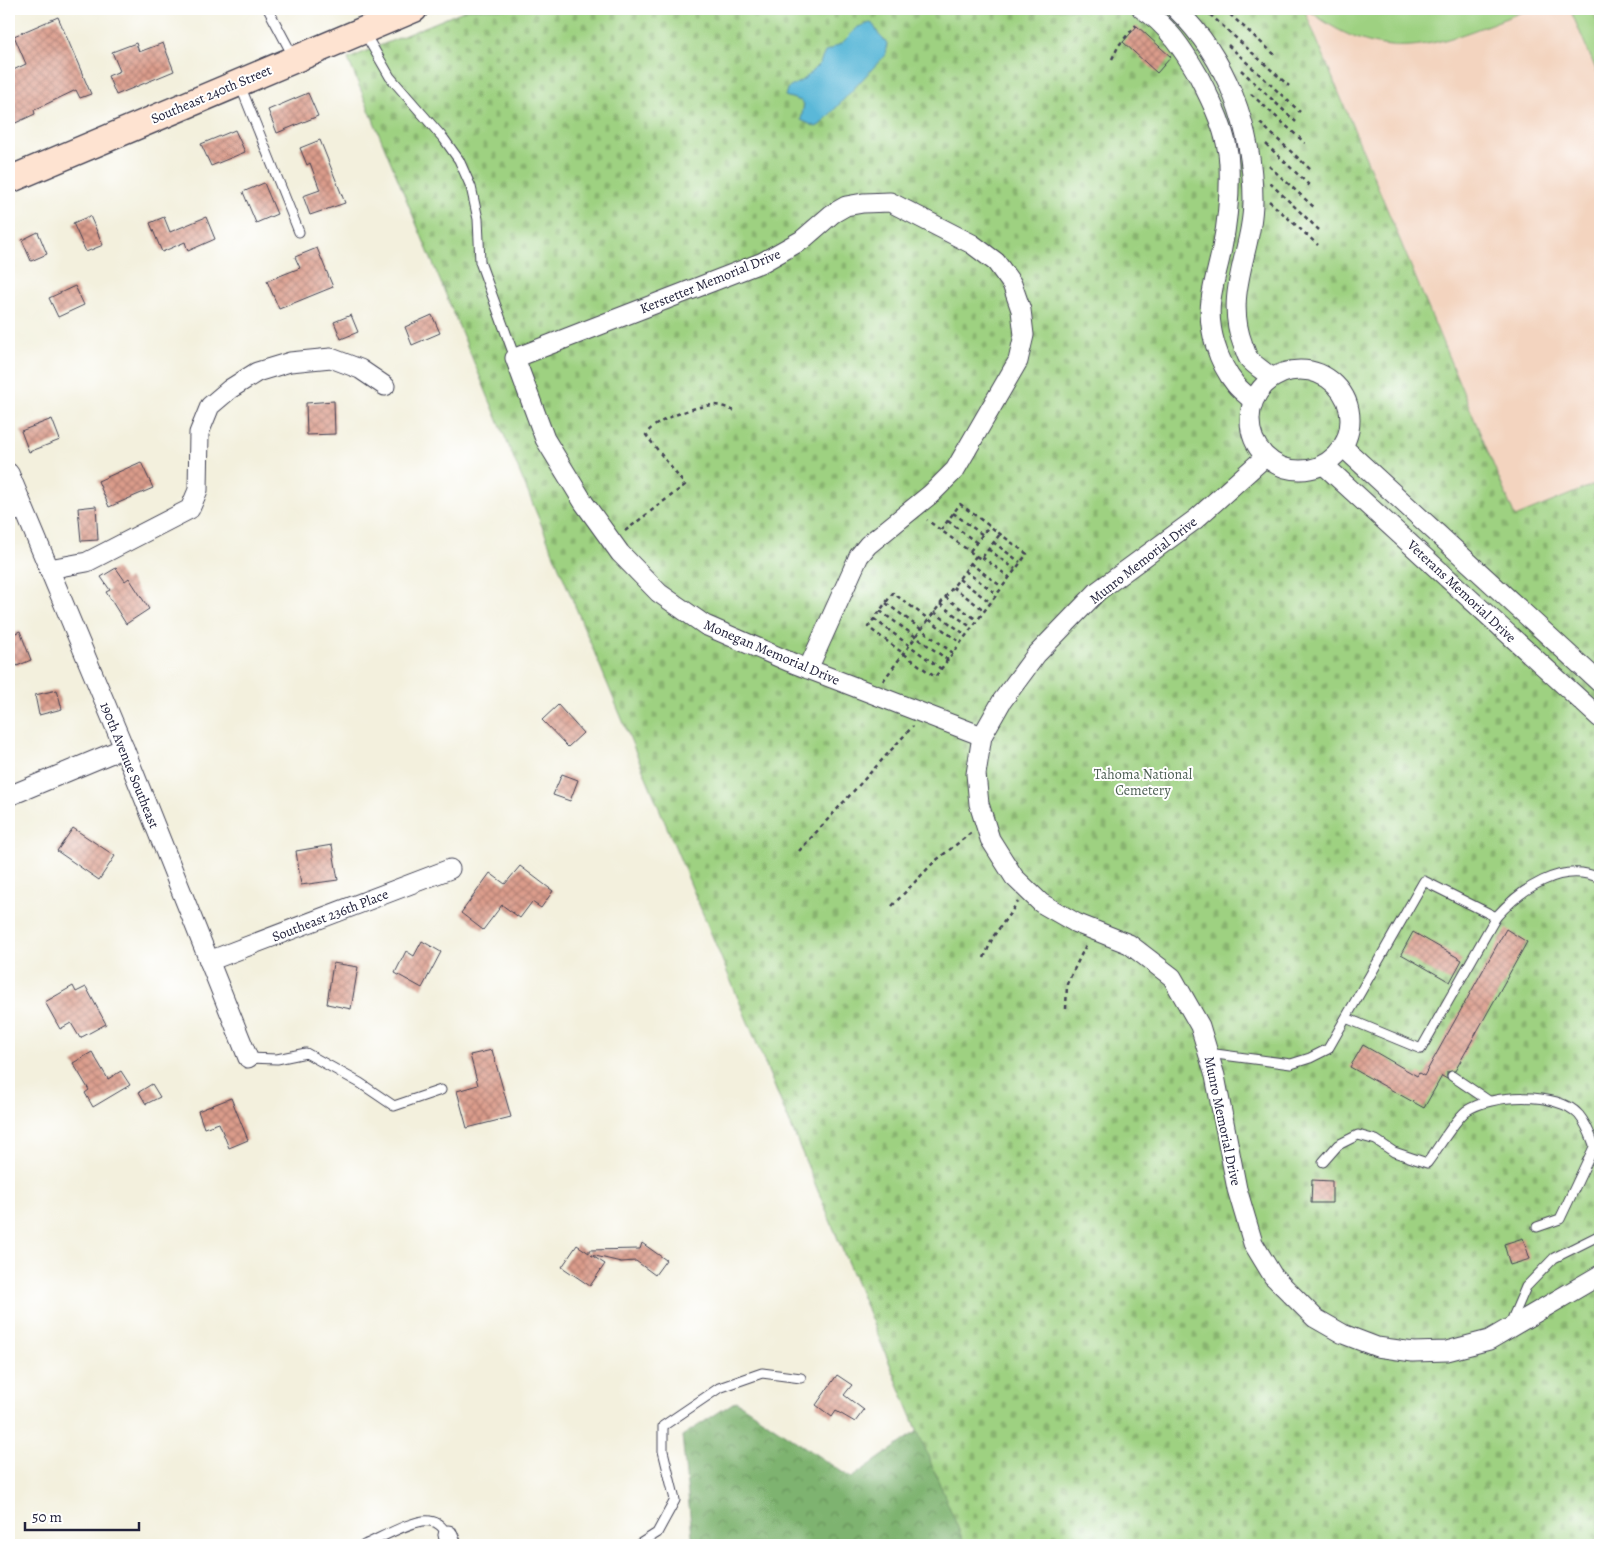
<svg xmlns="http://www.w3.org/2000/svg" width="1609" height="1554" viewBox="0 0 1609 1554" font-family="Alegreya,serif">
<defs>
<pattern id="forest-crowns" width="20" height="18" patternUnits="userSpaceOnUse" patternTransform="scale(1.25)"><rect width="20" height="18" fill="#7eb36f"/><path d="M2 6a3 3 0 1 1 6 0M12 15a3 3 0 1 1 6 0" fill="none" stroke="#67915c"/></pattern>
<pattern id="cemetery-stones" width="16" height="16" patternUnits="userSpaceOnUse" patternTransform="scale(1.25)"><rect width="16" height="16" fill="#9ed181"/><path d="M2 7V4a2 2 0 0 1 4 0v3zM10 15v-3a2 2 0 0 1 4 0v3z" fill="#88b370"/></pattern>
<pattern id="building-cross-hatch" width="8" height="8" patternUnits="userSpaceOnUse" patternTransform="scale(1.25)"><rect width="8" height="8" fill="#db9c8b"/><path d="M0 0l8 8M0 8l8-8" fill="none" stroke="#b17f73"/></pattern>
</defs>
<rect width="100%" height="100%" fill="#fff"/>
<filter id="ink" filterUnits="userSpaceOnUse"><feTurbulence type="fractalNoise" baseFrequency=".02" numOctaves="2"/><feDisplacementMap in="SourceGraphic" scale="10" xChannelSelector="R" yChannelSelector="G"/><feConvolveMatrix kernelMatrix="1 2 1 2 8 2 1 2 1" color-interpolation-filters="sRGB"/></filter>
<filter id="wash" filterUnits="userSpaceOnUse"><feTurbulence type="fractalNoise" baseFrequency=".0096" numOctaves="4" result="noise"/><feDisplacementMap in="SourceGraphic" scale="20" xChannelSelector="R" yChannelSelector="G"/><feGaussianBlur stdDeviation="1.12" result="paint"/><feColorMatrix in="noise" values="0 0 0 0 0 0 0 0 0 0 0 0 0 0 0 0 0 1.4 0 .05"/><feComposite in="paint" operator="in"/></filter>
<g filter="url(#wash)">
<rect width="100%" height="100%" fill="#f3f0dd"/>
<path fill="#f3d4bf" d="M1304,9H1600V482L1515,517Z"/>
<path fill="url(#forest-crowns)" stroke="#506a55" d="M764,1061L1136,1545H693L682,1436L736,1401L851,1478L918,1431Z"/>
<path fill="url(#cemetery-stones)" stroke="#607a5e" d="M468,9H1304L1515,517L1600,482V1540L1588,1545H965L348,59Z"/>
<g fill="#9ed181" stroke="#607a5e">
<path d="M1307,9H1530C1444,41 1390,74 1307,9Z"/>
<path d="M1570,9H1592L1600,28V79Z"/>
</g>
<path fill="#5ab8d8" stroke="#3e6d8a" d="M870,23L873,24L879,35L887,43L885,55L820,125L816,127L801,120L804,104L801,101L785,96L787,89L804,79L820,63L825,52L842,43L858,27Z"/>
<g id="blocks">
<g fill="url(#building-cross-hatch)">
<path d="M58,17L91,94L80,98L76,90L34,110L35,114L9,126V72L26,64L14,36Z"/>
<path d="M1137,26L1171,57L1157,73L1123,42Z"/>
<path d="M136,43L139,52L163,43L174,71L116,95L108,76L120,71L112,52Z"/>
<path d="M308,93L318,116L277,133L268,110Z"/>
<path d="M235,130L245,152L211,166L201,144Z"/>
<path d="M320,140L345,203L310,215L303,196L320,190L310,163L307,165L300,148Z"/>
<path d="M264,183L277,214L256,223L243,192Z"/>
<path d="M90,216L103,245L86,252L73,223Z"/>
<path d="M164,217L170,232L206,217L215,239L188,251L185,242L162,252L150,223Z"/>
<path d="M38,232L47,254L31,261L22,240Z"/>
<path d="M317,248L333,287L279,309L267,281L300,268L295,257Z"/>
<path d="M75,286L84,305L58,317L49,298Z"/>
<path d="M351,315L358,332L341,339L334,322Z"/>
<path d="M432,315L440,333L412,345L405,327Z"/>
<path d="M334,401L335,434L307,435L306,403Z"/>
<path d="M52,419L60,440L29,452L21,431Z"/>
<path d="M141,462L153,488L109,507L98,481Z"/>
<path d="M96,506L98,540L81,541L78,508Z"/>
<path d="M116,568L125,581L129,578L149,609L126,624L106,592L110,590L101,577Z"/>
<path d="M20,631L31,660L17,666L14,660L9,662V636Z"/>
<path d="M57,690L62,709L39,715L35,695Z"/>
<path d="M558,705L583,733L568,747L542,720Z"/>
<path d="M562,774L578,780L570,801L553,795Z"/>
<path d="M73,828L115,856L99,880L57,851Z"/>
<path d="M332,845L338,880L301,885L296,851Z"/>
<path d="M520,866L553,891L541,908L532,902L520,918L502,905L483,930L461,913L490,873L505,884Z"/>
<path d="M1506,929L1527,942L1455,1071L1447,1072V1079L1442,1076L1424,1108L1350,1067L1363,1045L1417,1076L1419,1073L1424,1076Z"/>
<path d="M1413,932L1462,960L1450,982L1401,954Z"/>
<path d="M422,941L441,952L422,988L395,973L406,951L414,956Z"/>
<path d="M333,963L358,967L351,1009L327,1004Z"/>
<path d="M73,986L76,992L86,987L106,1024L80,1038L71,1023L60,1029L45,1002Z"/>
<path d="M492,1050L511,1117L467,1128L457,1091L478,1085L470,1055Z"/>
<path d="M92,1052L108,1079L121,1071L130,1085L93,1107L85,1093L89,1090L73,1063Z"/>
<path d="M152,1084L160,1097L146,1104L139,1092Z"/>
<path d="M231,1098L248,1140L229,1148L219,1123L204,1128L198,1111Z"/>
<path d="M1312,1180L1332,1181V1203H1311Z"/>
<path d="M1523,1238L1530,1259L1510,1265L1504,1244Z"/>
<path d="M642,1243L666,1260L655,1275L636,1261L621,1262L591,1255L605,1264L590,1286L562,1267L577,1245L589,1253V1250L640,1249Z"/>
<path d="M837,1375L852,1385L844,1395L864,1410L855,1422L836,1411L832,1417L816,1405Z"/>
</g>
</g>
</g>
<g filter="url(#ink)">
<use href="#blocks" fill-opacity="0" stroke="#414153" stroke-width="1"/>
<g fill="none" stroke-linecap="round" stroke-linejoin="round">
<defs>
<g id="lane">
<path d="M268,9L293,56"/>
<path d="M364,32L390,77L444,139L459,160L471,187L478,219L480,262L515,358"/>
<path d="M240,85L299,232"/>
<path d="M9,519L25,512"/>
<path d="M1346,1018L1421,1049L1496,917C1521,889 1561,861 1600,878"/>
<path d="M1208,1053L1291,1064L1310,1058L1328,1049L1424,881L1496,917"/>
<path d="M248,1058L277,1059L306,1053L360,1083L394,1106L441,1090"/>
<path d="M1452,1076L1489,1101"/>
<path d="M1323,1162L1338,1145L1358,1135L1376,1140L1394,1152L1427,1163C1438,1149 1453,1122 1466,1111C1490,1094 1558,1091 1579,1115C1590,1128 1593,1145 1600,1159"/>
<path d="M1537,1227L1560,1219L1595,1145"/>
<path d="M1510,1324L1526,1287L1554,1258L1600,1235"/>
<path d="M364,1545C379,1539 415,1518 430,1521C439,1522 443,1528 448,1535"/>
<path d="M638,1545L657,1533L675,1500L663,1451V1426L719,1388L762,1373L801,1378"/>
</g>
<g id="street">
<path d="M1142,9C1166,23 1184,51 1198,75C1212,102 1228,134 1229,164C1230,192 1228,220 1222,248C1219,265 1213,282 1211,300C1207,328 1218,363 1236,385C1241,391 1248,396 1253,401"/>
<path d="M1176,9C1227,58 1253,129 1253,200C1253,251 1223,293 1243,345C1245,349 1246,355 1249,359C1255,366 1265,372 1272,378"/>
<circle cx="1300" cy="420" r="50"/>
<path d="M1343,447L1600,683"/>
<path d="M1265,457L1196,519L1098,591L1036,655L1002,701L982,736L976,774L979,804L990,839L1014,877L1041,903L1076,923L1129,944L1172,977L1200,1026L1215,1076L1237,1189L1253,1243L1273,1276L1315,1318L1343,1334L1377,1347L1413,1352L1447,1351L1489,1340L1600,1275"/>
<path d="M1324,465L1600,718"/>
<path d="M9,473L124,748L248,1058"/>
<path d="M49,569L87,562L190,509L198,490L199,433L210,406L230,389L257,372L290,362L331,358L360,369L385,386"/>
<path d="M808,669L859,556L868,545L931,494L955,470L1018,361L1024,335L1021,310L1012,284L996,262L972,244L890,202L863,203L846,206L832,214L802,240L763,262L515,358L545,439L584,503L620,553L659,593L705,625L790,662L982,736"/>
<path d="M9,796L124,748"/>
<path d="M209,961L450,869"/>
<path d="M448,1535L452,1545"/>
</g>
<path id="secondary" d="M9,180L414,9"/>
</defs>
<use href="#lane" stroke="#414153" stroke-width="11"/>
<use href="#street" stroke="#414153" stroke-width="21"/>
<use href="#secondary" stroke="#414153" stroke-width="29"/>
<g stroke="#414153" stroke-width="2.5" stroke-dasharray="4 4" stroke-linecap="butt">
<path d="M1204,9L1289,86"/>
<path d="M1224,9L1275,55"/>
<path d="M1228,45L1300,112"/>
<path d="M1112,59L1119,45L1136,25"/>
<path d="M1241,70L1296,122"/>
<path d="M1251,94L1305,143"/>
<path d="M1260,123L1311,170"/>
<path d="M1266,144L1312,188"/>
<path d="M1269,166L1316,209"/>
<path d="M1270,183L1319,230"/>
<path d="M1269,201L1318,245"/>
<path d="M953,513L983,535"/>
<path d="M948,521L977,543"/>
<path d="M941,530L960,504L1027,554L935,677L868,627L893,593L961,643"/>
<path d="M625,531L685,485L646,435C651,421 698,405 714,405C721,405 730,409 737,412"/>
<path d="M993,542L1020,562"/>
<path d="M988,549L1015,569"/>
<path d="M970,551L989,526"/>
<path d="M976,556L981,559L1000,534"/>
<path d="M982,557L1009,577"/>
<path d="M970,563L1002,587"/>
<path d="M965,571L997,594"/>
<path d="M959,579L990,602"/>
<path d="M953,587L984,610"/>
<path d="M945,597L977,620"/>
<path d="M886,603L953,653"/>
<path d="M940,604L972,628"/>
<path d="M880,611L948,660"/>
<path d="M934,612L966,635"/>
<path d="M874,619L941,669"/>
<path d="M883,681L976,556L927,520"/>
<path d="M799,851L913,726"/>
<path d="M892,906L934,862L972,832"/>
<path d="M984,958L993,937L1018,902"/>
<path d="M1066,1009L1067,984L1086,945"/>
</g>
<use href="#lane" stroke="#fff" stroke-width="9"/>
<use href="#street" stroke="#fff" stroke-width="19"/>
<use href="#secondary" stroke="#fee3d1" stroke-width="26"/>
</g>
</g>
<g text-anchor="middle" stroke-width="4" stroke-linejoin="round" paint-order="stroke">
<g font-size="14" fill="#22223b" stroke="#fff">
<text transform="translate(211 94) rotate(-23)" y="5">Southeast 240th Street</text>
<text transform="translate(710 281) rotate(-22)" y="5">Kerstetter Memorial Drive</text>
<text transform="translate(1143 560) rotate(-38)" y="5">Munro Memorial Drive</text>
<text transform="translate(1462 591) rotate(43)" y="5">Veterans Memorial Drive</text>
<text transform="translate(772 652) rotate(23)" y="5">Monegan Memorial Drive</text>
<text transform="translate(130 765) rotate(68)" y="5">190th Avenue Southeast</text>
<text transform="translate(330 915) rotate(-21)" y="5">Southeast 236th Place</text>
<text transform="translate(1223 1121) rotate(78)" y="5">Munro Memorial Drive</text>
</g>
<g font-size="14" fill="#4d5f54" stroke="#fff">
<text x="1143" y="779">Tahoma National<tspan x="1143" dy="16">Cemetery</tspan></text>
</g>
</g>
<rect width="1609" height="1554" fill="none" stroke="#fff" stroke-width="30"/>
<path d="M25 1522v8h114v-8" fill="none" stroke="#22223b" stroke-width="2.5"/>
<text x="32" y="1522" font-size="15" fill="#22223b" stroke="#ffffff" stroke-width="4" paint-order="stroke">50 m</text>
</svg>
